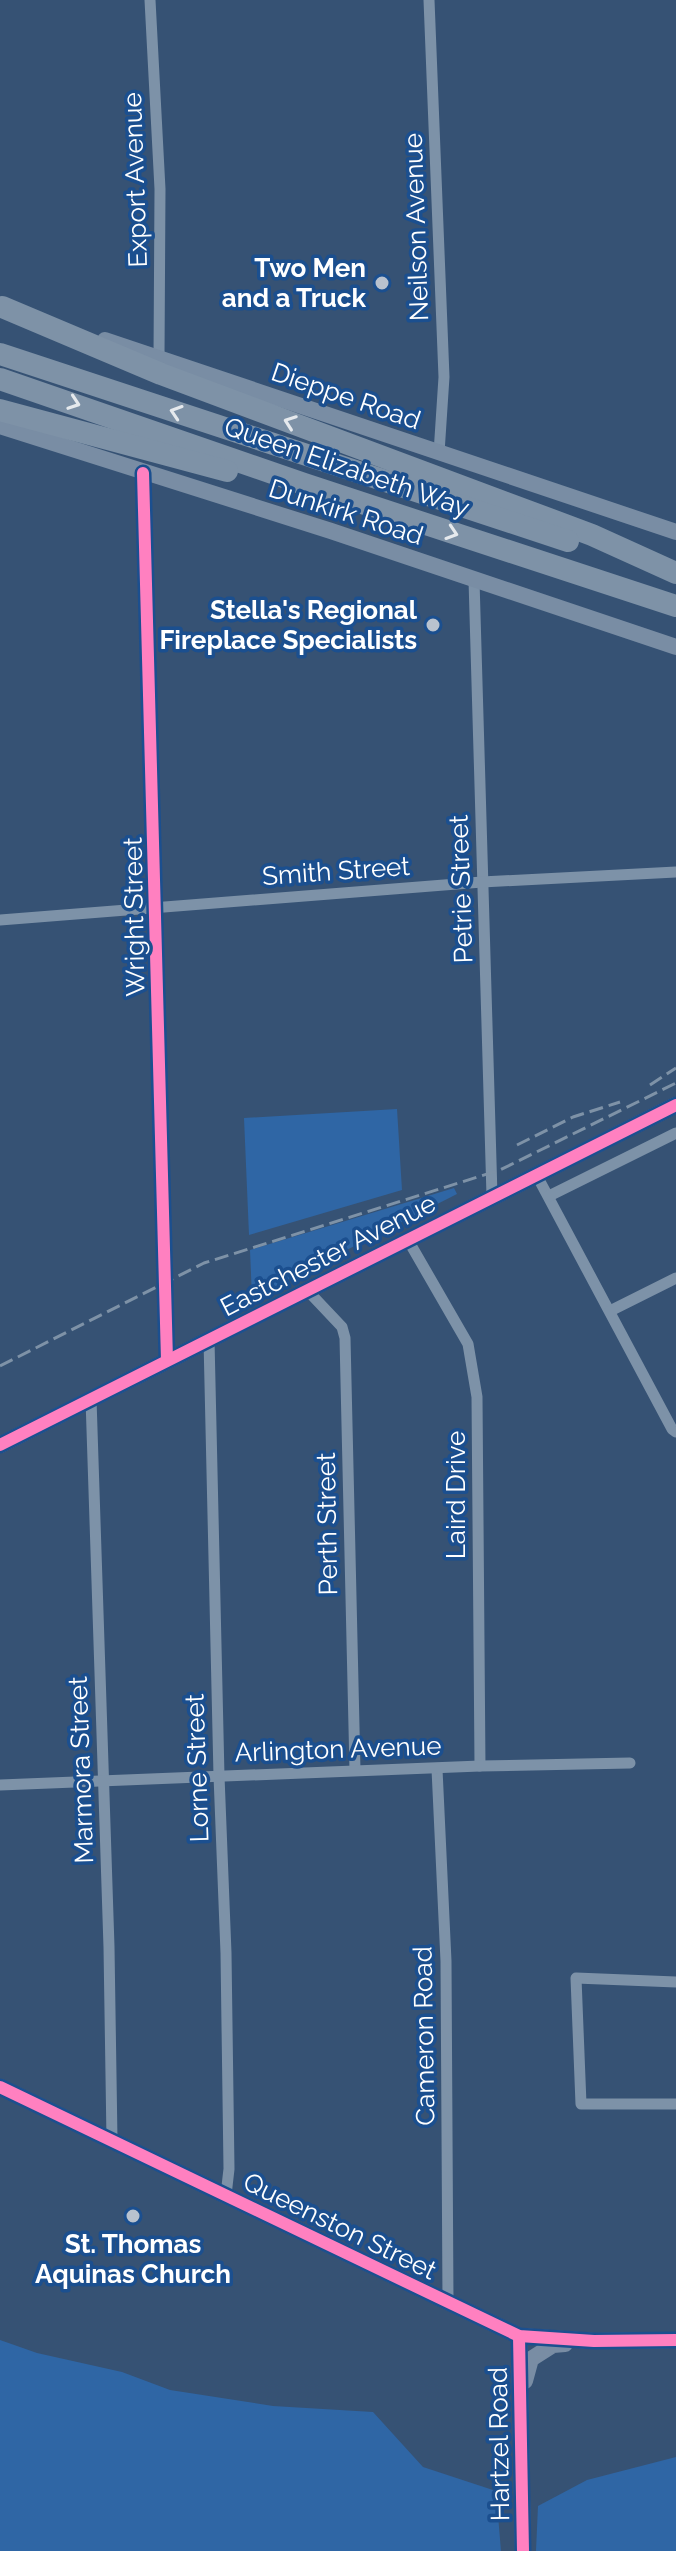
<svg xmlns="http://www.w3.org/2000/svg" width="676" height="2551" viewBox="0 0 676 2551" font-family="Raleway,sans-serif">
<rect width="100%" height="100%" fill="#365274"/>
<g fill="#2f66a5">
<path d="M397,1109L402,1190L249,1235L244,1118Z"/>
<path d="M454,1188L457,1194L252,1298L250,1250Z"/>
<path d="M0,2340L37,2353L122,2372L170,2390L273,2406L373,2412L423,2467L496,2491L501,2551H0Z"/>
<path d="M676,2457V2551H536L538,2506L587,2480Z"/>
</g>
<g fill="none" stroke-linecap="round" stroke-linejoin="round">
<g stroke="#7d92a8" stroke-width="11">
<path d="M150,0L160,189L159,358"/>
<path d="M429,0L444,377L439,453"/>
<path d="M143,473L167,1360"/>
<path d="M474,580L492,1196"/>
<path d="M0,920L482,882L676,872"/>
<path d="M536,1174L672,1429L676,1432"/>
<path d="M549,1196L676,1133"/>
<path d="M408,1240L468,1344L477,1397L480,1766"/>
<path d="M308,1291L342,1327L345,1338L355,1770"/>
<path d="M610,1311L676,1278"/>
<path d="M209,1340L219,1776L226,1953L229,2169L226,2195"/>
<path d="M91,1399L109,1947L112,2140"/>
<path d="M437,1769L446,1961L448,2302"/>
<path d="M0,1785L480,1766L630,1763"/>
<path d="M676,1982L576,1978L581,2104H676"/>
</g>
<g stroke="#798da4" stroke-width="16">
<path d="M105,340L676,532"/>
<path d="M0,426L331,531L676,647"/>
<path d="M0,1445L676,1105"/>
<path d="M0,2087L519,2336L594,2341L676,2340"/>
<path d="M519,2336L523,2551"/>
<path d="M525,2381L531,2359L553,2345L565,2344"/>
</g>
<g stroke="#7e92a7" stroke-width="22">
<path d="M2,307L161,374L592,535L676,573"/>
<path d="M0,354L568,541"/>
<path d="M0,379L304,484L676,606"/>
<path d="M0,410L227,471"/>
</g>
<g stroke="#7e92a7" stroke-width="3" stroke-dasharray="14 6" stroke-linecap="butt">
<path d="M650,1085L676,1068"/>
<path d="M517,1145L573,1117L620,1102"/>
<path d="M0,1366L204,1263L500,1170L676,1083"/>
</g>
<defs>
<g id="cycleway">
<path d="M143,473L167,1360"/>
<path d="M0,1445L676,1105"/>
<path d="M0,2087L519,2336L594,2341L676,2340"/>
<path d="M519,2336L523,2551"/>
</g>
</defs>
<use href="#cycleway" stroke="#1b4f8f" stroke-width="17"/>
<use href="#cycleway" stroke="#ff80c0" stroke-width="12"/>
</g>
<defs><path id="oneway-chevron" d="M-2-3.5L2.5 0L-2 3.5" fill="none" stroke-width="1.6" stroke-linecap="round" stroke-linejoin="round" transform="scale(2)"/></defs>
<g stroke="#e5e9ed">
<use href="#oneway-chevron" transform="translate(74 403) rotate(19)"/>
<use href="#oneway-chevron" transform="translate(176 412) rotate(-162)"/>
<use href="#oneway-chevron" transform="translate(290 422) rotate(-160)"/>
<use href="#oneway-chevron" transform="translate(452 533) rotate(18)"/>
</g>
<g fill="#b9c2ce" stroke="#1b4f8f" stroke-width="3">
<circle cx="382" cy="283" r="8"/>
<circle cx="433" cy="625" r="8"/>
<circle cx="133" cy="2216" r="8"/>
</g>
<g text-anchor="middle" stroke-width="7" stroke-linejoin="round" paint-order="stroke">
<g font-size="26" fill="#fff" stroke="#1b4f8f">
<text transform="translate(135 180) rotate(-92)" y="9">Export Avenue</text>
<text transform="translate(416 227) rotate(-92)" y="9">Neilson Avenue</text>
<text transform="translate(346 396) rotate(19)" y="9">Dieppe Road</text>
<text transform="translate(347 467) rotate(19)" y="9">Queen Elizabeth Way</text>
<text transform="translate(346 512) rotate(18)" y="9">Dunkirk Road</text>
<text transform="translate(336 871) rotate(-4)" y="9">Smith Street</text>
<text transform="translate(461 889) rotate(-92)" y="9">Petrie Street</text>
<text transform="translate(134 917) rotate(-91)" y="9">Wright Street</text>
<text transform="translate(328 1255) rotate(-27)" y="9">Eastchester Avenue</text>
<text transform="translate(456 1495) rotate(-90)" y="9">Laird Drive</text>
<text transform="translate(327 1524) rotate(-91)" y="9">Perth Street</text>
<text transform="translate(338 1749) rotate(-2)" y="9">Arlington Avenue</text>
<text transform="translate(197 1768) rotate(-92)" y="9">Lorne Street</text>
<text transform="translate(81 1770) rotate(-92)" y="9">Marmora Street</text>
<text transform="translate(424 2036) rotate(-91)" y="9">Cameron Road</text>
<text transform="translate(340 2226) rotate(26)" y="9">Queenston Street</text>
<text transform="translate(499 2444) rotate(-91)" y="9">Hartzel Road</text>
</g>
<g font-size="26" font-weight="bold" fill="#fff" stroke="#1b4f8f" text-anchor="end">
<text x="366" y="277">Two Men<tspan x="366" dy="30">and a Truck</tspan></text>
<text x="417" y="619">Stella's Regional<tspan x="417" dy="30">Fireplace Specialists</tspan></text>
<text x="133" y="2253" text-anchor="middle">St. Thomas<tspan x="133" dy="30">Aquinas Church</tspan></text>
</g>
</g>
</svg>
